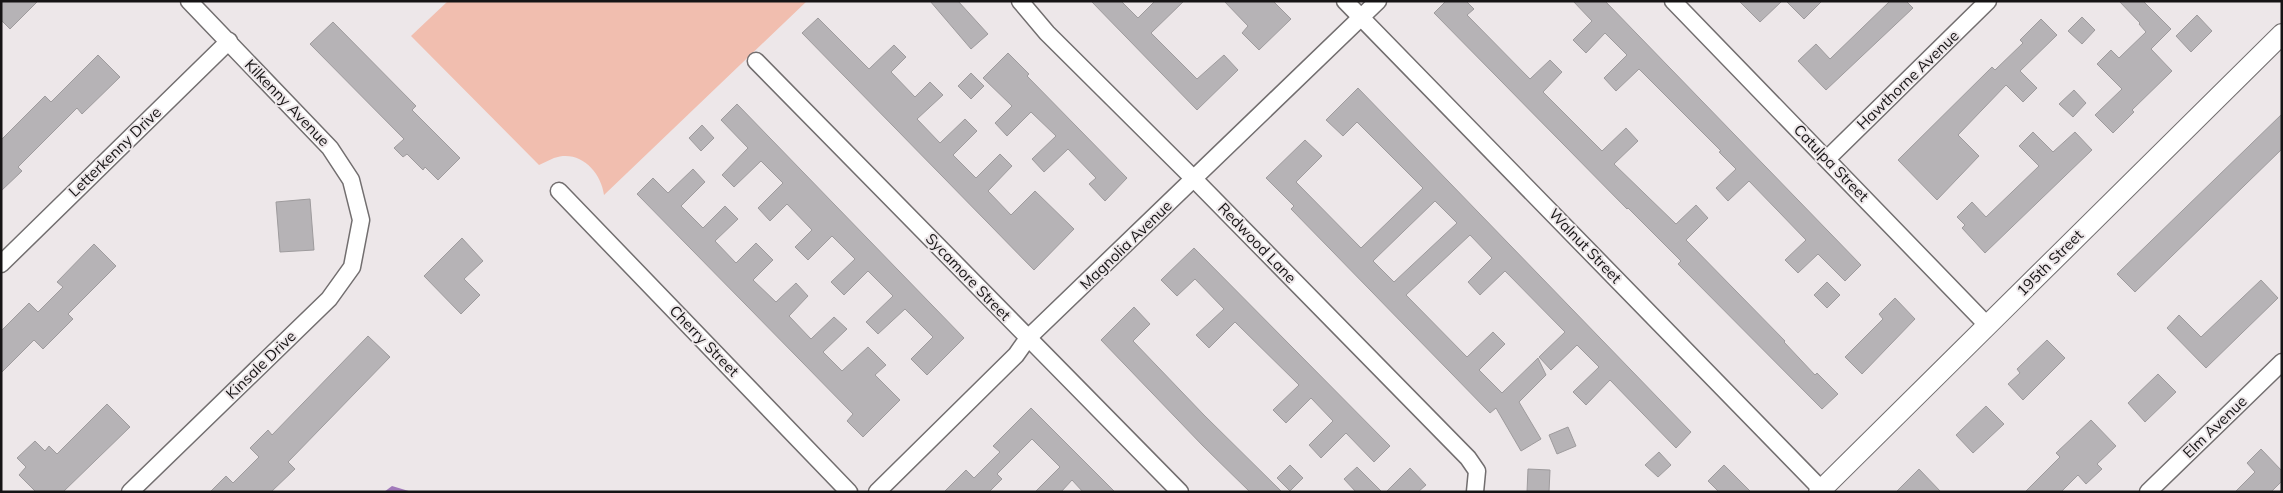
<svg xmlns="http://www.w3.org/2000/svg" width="2283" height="493" viewBox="0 0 2283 493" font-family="Mulish,sans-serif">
<rect width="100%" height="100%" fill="#ede7e9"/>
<path fill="#f1beaf" d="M448,1H807L604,195C601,171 579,149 554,158C549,160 544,163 539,165L411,36Z"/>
<path fill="#a179ba" d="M392,486L412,492H384Z"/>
<g fill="#b6b3b6" stroke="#9e9b9d" fill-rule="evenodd">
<path d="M1,1H38L10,29L1,20Z"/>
<path d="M930,1H958L988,34L971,49Z"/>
<path d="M1091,1H1121L1138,18L1155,1H1184L1151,33L1197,79L1224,55L1238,70L1197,110Z"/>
<path d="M1224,1H1273L1291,19L1259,50L1242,33L1248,26Z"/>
<path d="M1446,1H1466L1474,9L1467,15L1530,79L1550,60L1562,72L1543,92L1602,151L1626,128L1638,141L1614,164L1676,224L1696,205L1708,218L1686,240L1785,341L1784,342L1815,375L1817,373L1838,394L1822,409L1678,264L1681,261L1628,208L1627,209L1434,13Z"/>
<path d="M1573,1H1605L1861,265L1845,281L1818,254L1798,273L1785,260L1806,240L1749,181L1728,201L1716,188L1736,169L1719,152L1721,151L1639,69L1616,91L1604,78L1627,55L1605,33L1586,53L1573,40L1592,21Z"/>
<path d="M1739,1H1782L1760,22Z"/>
<path d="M1786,1H1822L1804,19Z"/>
<path d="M1890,1H1906L1913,8L1826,90L1798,61L1816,44L1830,59Z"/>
<path d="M2119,1H2143L2171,29L2151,49L2172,71L2132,110L2134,112L2113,133L2095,115L2122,89L2097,64L2111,50L2119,58L2146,32L2139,24L2140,23Z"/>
<path d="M2197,15L2212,31L2191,52L2176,36Z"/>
<path d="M2082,17L2095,30L2082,44L2068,31Z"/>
<path d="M818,18L869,69L894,45L906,57L891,72L915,97L930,82L943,95L917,119L940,143L965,119L977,131L953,155L976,178L1000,154L1012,166L988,191L1011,215L1035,191L1074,229L1034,270L802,33Z"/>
<path d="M2041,19L2057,35L2020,71L2037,88L2023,102L2006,85L1958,135L1979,156L1937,200L1898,160L1992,67L1995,70L2023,43L2020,40Z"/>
<path d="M333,22L416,106L412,110L460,158L438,180L425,167L423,170L407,154L403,157L394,148L404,139L310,44Z"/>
<path d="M1008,53L1029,74L1027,76L1127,178L1105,201L1089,184L1096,178L1068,149L1044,172L1032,159L1056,136L1031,112L1007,136L995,123L1012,106L983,78Z"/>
<path d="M98,55L120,77L82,114L77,108L18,167L22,171L1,191V140L45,96L51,102Z"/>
<path d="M971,73L984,86L971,99L958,86Z"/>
<path d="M1358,88L1691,432L1676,448L1610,380L1586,405L1573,392L1599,367L1577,345L1551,370L1539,357L1565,332L1505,271L1480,295L1468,282L1492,258L1470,235L1406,295L1467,357L1493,332L1505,344L1479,370L1502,393L1538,358L1546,375L1519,402L1541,439L1521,451L1496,408L1490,413L1291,209L1294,206L1266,178L1305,140L1322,156L1296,182L1361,248L1423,188L1357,122L1343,136L1326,120ZM1435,201L1457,223L1394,282L1373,261Z"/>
<path d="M2074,90L2086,103L2073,117L2059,104Z"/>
<path d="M737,104L964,338L927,375L911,359L933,337L905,309L878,334L866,322L893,296L868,271L844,295L831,282L855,259L832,236L808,260L795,247L812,230L787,204L770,221L758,208L783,183L761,161L734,187L722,175L748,148L721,120Z"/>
<path d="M2282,114V149L2135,292L2117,274Z"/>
<path d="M702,125L714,138L701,151L689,138Z"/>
<path d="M2033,132L2053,152L2075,132L2092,150L1985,253L1962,228L1965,225L1957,217L1972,202L1986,217L2039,166L2019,146Z"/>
<path d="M693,169L705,182L681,206L703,228L725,206L738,219L715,241L736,263L756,243L773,260L753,280L776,302L796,283L808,296L789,316L811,339L834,317L847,329L823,352L842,371L868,347L886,365L875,375L900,400L863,437L847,421L853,414L637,194L653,178L668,193Z"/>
<path d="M310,199L314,250L280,252L276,202Z"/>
<path d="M462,238L483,261L464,279L480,295L461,314L424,276Z"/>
<path d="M94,244L116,266L68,314L73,319L43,349L34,340L1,373V331L29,303L38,312L63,287L57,282Z"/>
<path d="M1194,248L1390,446L1374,462L1346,433L1321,458L1309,445L1333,421L1311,398L1286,423L1273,410L1299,385L1235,322L1209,348L1196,335L1224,309L1195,279L1177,296L1161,280Z"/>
<path d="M2261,280L2278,298L2206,368L2167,328L2179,315L2201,337Z"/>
<path d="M1827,282L1840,295L1827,308L1814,295Z"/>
<path d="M1895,298L1915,319L1862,374L1845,357L1883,319L1879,314Z"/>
<path d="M1134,307L1150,324L1133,341L1204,415L1282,492H1250L1203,446L1101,340Z"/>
<path d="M368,336L390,357L288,462L295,469L271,492H210L226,476L233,483L259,457L250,448L268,430L272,435Z"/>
<path d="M2047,340L2065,358L2023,400L2008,384L2020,373L2017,369Z"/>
<path d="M2158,374L2176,392L2145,422L2128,403Z"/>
<path d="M107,404L130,427L63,492H36L19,475L26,467L17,458L35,441L45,451L49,446L57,454Z"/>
<path d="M1986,406L2004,424L1973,453L1956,435Z"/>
<path d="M1031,408L1115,492H1083L1072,480L1061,492H1035L1060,467L1032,439L997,474L1002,479L989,492H944L966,470L974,478L1000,452L993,446Z"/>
<path d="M2091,420L2116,446L2097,464L2102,469L2086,484L2078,475L2061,492H2025L2060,457L2056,453Z"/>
<path d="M1568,427L1576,446L1557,454L1549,435Z"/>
<path d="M2261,449L2282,471V481L2271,492H2235L2255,472L2247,463Z"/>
<path d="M1659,452L1671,465L1658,477L1645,465Z"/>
<path d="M1290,465L1303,478L1290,491L1277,478Z"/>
<path d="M1724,465L1751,492H1719L1708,481Z"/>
<path d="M1357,467L1382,492H1356L1344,479Z"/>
<path d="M1410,468L1426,485L1418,492H1386Z"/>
<path d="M1528,469L1550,470L1549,492H1527Z"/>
<path d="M1919,469L1941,492H1896Z"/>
</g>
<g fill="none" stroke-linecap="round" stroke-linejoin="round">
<defs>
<g id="minor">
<path d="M1020,1L1047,33L1194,179L1468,458L1477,471L1475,492"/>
<path d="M1345,1L1824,492"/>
<path d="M1673,1L1987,325"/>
<path d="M756,61L1180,492"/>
<path d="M1827,159L1988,1"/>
<path d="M559,191L849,492"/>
<path d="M1,264L229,41"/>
<path d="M130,492L329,299L352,267L361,220L351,180L330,148L189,1"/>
<path d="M877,492L1016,355L1028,338L1378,1"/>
<path d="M2148,492L2282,362"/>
</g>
<path id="tertiary" d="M1819,492L2282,34"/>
</defs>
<use href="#minor" stroke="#726e6f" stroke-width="19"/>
<use href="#tertiary" stroke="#726e6f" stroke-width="22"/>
<use href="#minor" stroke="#fff" stroke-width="16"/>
<use href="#tertiary" stroke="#fff" stroke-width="20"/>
</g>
<g text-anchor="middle" stroke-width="4" stroke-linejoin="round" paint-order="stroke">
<g font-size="15" fill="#161415" stroke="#ede7e9">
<text transform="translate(1908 80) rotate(-44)" y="5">Hawthorne Avenue</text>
<text transform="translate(287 103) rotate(46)" y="5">Kilkenny Avenue</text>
<text transform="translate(115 152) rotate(-44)" y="5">Letterkenny Drive</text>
<text transform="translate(1831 163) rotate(46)" y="5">Catulpa Street</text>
<text transform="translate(1257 243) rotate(46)" y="5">Redwood Lane</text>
<text transform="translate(1126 245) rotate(-44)" y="5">Magnolia Avenue</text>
<text transform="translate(1585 246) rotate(46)" y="5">Walnut Street</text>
<text transform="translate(2050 263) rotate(-45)" y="5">195th Street</text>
<text transform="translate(968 277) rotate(46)" y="5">Sycamore Street</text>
<text transform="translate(704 341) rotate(46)" y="5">Cherry Street</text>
<text transform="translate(261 365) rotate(-44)" y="5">Kinsale Drive</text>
<text transform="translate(2215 427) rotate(-44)" y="5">Elm Avenue</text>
</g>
</g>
<rect width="2283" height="493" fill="none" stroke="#161415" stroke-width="5"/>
</svg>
